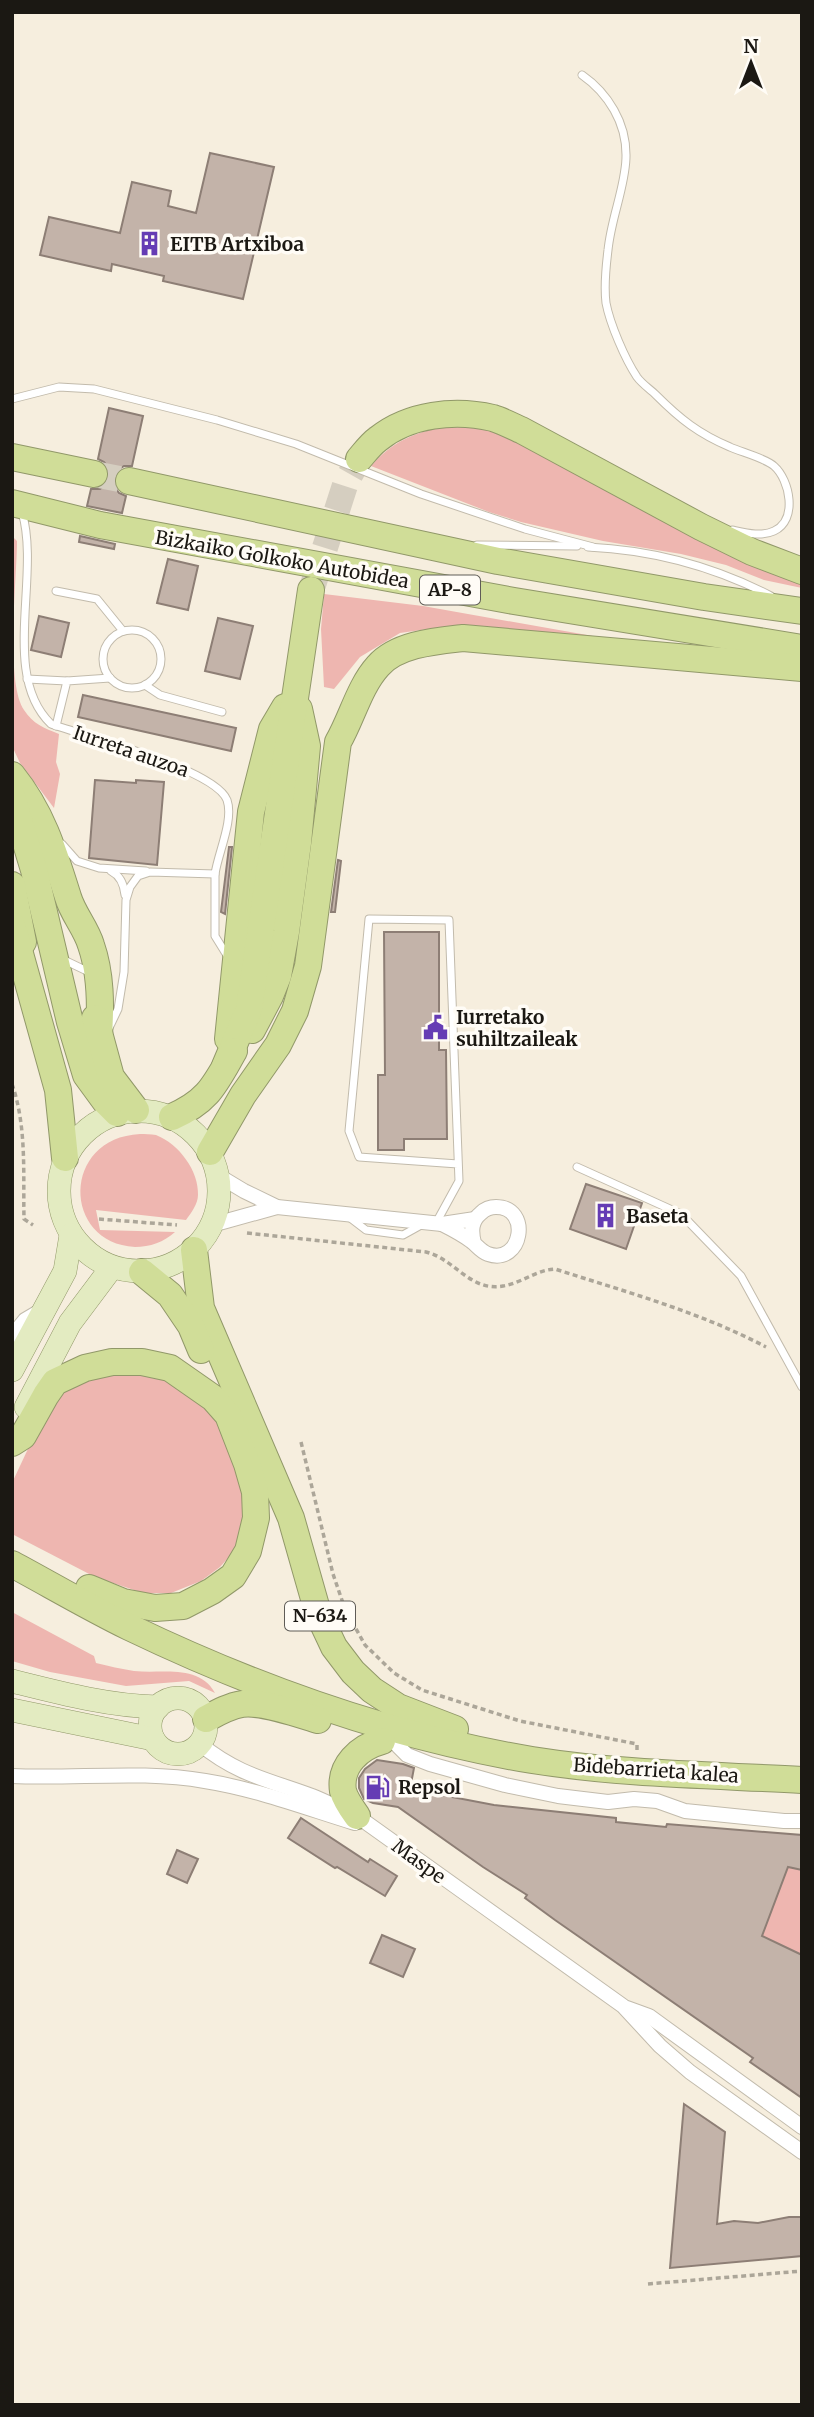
<svg xmlns="http://www.w3.org/2000/svg" width="814" height="2417" viewBox="0 0 814 2417" font-family="Merriweather,serif">
<rect width="100%" height="100%" fill="#f6eede"/>
<g fill="#eeb6b0">
<path d="M440,427H476L515,439L802,577V588L764,580L726,565L681,554L603,541L521,522L489,512L371,466C392,442 410,435 440,427Z"/>
<path d="M12,536L17,541C17,579 5,682 24,710C33,724 44,728 59,734L56,762L60,774L54,808L20,763L12,746Z"/>
<path d="M324,594L423,606L655,647L476,626L435,628L400,633L360,657L334,689L324,687L321,629Z"/>
<path d="M140,1134C145,1134 151,1134 156,1135C179,1144 199,1171 198,1195C198,1204 191,1213 186,1220L96,1210L100,1230L175,1232C164,1242 150,1247 135,1247C62,1243 61,1138 140,1134Z"/>
<path d="M91,1373H149L180,1385L208,1408L230,1444L248,1515L236,1549L220,1567L201,1581L171,1593H143L95,1577L12,1534V1483L49,1404L64,1385Z"/>
<path d="M12,1612L94,1656L96,1663C109,1666 121,1669 134,1671C162,1674 199,1664 215,1693L189,1681L126,1686L50,1672L12,1661Z"/>
<path d="M788,1867L802,1870V1955L762,1936Z"/>
</g>
<g fill="#c3b3a9" stroke="#8d7e75" stroke-width="2">
<path d="M210,153L274,167L243,299L163,281L164,276L112,264L111,271L40,255L49,217L120,233L132,182L171,191L168,206L196,213Z"/>
<path d="M109,408L143,416L132,466H124L118,470L114,477V486L119,493L126,496L122,513L87,506L91,489H100L105,485L109,478V468L104,462L98,459Z"/>
<path d="M80,536L115,544L114,549L79,542Z"/>
<path d="M168,559L198,566L188,610L157,603Z"/>
<path d="M39,616L69,623L61,657L31,650Z"/>
<path d="M218,618L253,626L240,679L205,671Z"/>
<path d="M83,695L236,728L231,751L78,717Z"/>
<path d="M95,780L136,783V780L164,782L157,865L89,858Z"/>
<path d="M229,847H232L225,914L221,912Z"/>
<path d="M338,860L341,861L335,912H331Z"/>
<path d="M384,932H439V1050H446L447,1139H404V1150H378V1075H385Z"/>
<path d="M586,1184L642,1203L626,1249L570,1229Z"/>
<path d="M377,1760L403,1764L414,1768L410,1789L494,1805L616,1818V1822L666,1827L667,1824L802,1835V1870L788,1867L762,1936L802,1955V2098L750,2062L753,2058L555,1920L525,1898L527,1895L483,1867L398,1807L373,1803L364,1799L359,1788V1778L365,1769Z"/>
<path d="M301,1818L368,1862L370,1859L397,1876L385,1896L337,1867L335,1868L288,1838Z"/>
<path d="M177,1850L198,1859L187,1883L167,1874Z"/>
<path d="M382,1935L415,1949L403,1977L370,1963Z"/>
<path d="M684,2104L725,2132L717,2224L734,2221L758,2223L789,2217H802V2256L670,2268Z"/>
</g>
<g fill="none" stroke-linecap="round" stroke-linejoin="round">
<g stroke="#d5cec0" stroke-width="26" stroke-dasharray="26 13" stroke-linecap="butt">
<path d="M94,474L129,481"/>
<path d="M313,585L346,482L359,459"/>
</g>
<defs>
<g id="lane">
<path d="M582,75C595,84 606,96 614,110C642,159 613,200 608,250C606,266 604,287 606,303C610,324 625,359 637,377C642,384 650,389 656,395C680,419 699,434 730,447C741,452 765,458 774,466C790,480 798,520 774,531C761,537 746,533 732,530"/>
<path d="M12,399L59,387L94,389L217,420L296,444L421,494L525,529L593,547"/>
<path d="M22,512C41,576 0,675 51,724C85,736 215,769 227,800C234,820 218,853 215,874L150,872L138,876L130,887L126,900L124,972L118,1009L108,1030"/>
<path d="M477,545L577,546"/>
<path d="M588,547C652,550 715,567 771,596"/>
<path d="M56,591L97,599L123,631"/>
<circle cx="132" cy="659" r="29"/>
<path d="M27,679L67,681"/>
<path d="M145,685L160,695L222,712"/>
<path d="M56,726L67,681L110,678"/>
<path d="M62,844L77,861L99,868L146,871"/>
<path d="M111,871C121,876 124,885 125,895"/>
<path d="M215,874V936L228,957"/>
<path d="M62,959L89,972"/>
<path d="M577,1167L681,1214L741,1276L802,1387"/>
<path d="M349,1217L366,1230L403,1235L421,1225"/>
<path d="M436,1223L459,1181L449,920L369,919L349,1131L359,1157L458,1164"/>
</g>
<g id="street">
<path d="M219,1176L244,1191L277,1207L442,1224L475,1219"/>
<path d="M442,1224C452,1229 462,1234 471,1241C477,1245 480,1251 488,1254C522,1266 532,1207 496,1207C490,1207 485,1209 481,1213C471,1221 471,1231 474,1243"/>
<path d="M212,1225L277,1207"/>
<path d="M12,1336L25,1320L42,1310"/>
<path d="M200,1744C238,1775 269,1780 312,1796C327,1802 342,1810 357,1816L623,2006L660,2046L690,2072L802,2152"/>
<path d="M398,1746L407,1755L430,1764L505,1785L558,1796L608,1802L634,1799L657,1801L685,1811L784,1821H802"/>
<path d="M12,1776C76,1779 142,1770 205,1781C256,1789 306,1808 355,1823"/>
<path d="M627,2008L649,2016L802,2127"/>
</g>
<g id="primary">
<circle cx="139" cy="1191" r="80"/>
<path d="M12,1370L65,1271L71,1235"/>
<path d="M26,1407L70,1323L112,1267"/>
<path d="M12,1681C60,1693 109,1706 158,1707"/>
<circle cx="178" cy="1726" r="28"/>
<path d="M12,1710L153,1739"/>
</g>
<g id="highway">
<path d="M12,457L94,474"/>
<path d="M359,459C365,452 371,444 378,439C409,414 455,409 493,418C503,421 514,427 523,431L701,527L752,552L802,571"/>
<path d="M129,481L498,561L704,597L802,611"/>
<path d="M12,503L100,525L514,601L802,648"/>
<path d="M12,775C42,812 54,852 68,897C73,914 86,928 91,945C101,974 101,1005 99,1035"/>
<path d="M12,797L34,870L70,1022L86,1075L105,1101L117,1113"/>
<path d="M12,885L23,942"/>
<path d="M12,925L58,1090L65,1158"/>
<path d="M95,1018L111,1077L136,1110"/>
<path d="M252,1030L270,996L278,976L286,932L298,843L307,746L299,709"/>
<path d="M228,1039L251,812L272,729L285,707"/>
<path d="M225,1066L249,1009L311,590"/>
<path d="M172,1117C209,1101 215,1084 234,1051"/>
<path d="M210,1152L243,1095L278,1045L295,1011L308,966L338,742C352,718 359,687 378,666C397,644 436,641 463,638L802,668"/>
<path d="M194,1250L201,1308L291,1518L318,1613L334,1647L353,1672L372,1690L398,1707L455,1729"/>
<path d="M142,1272L170,1295L191,1326L201,1350"/>
<path d="M12,1443L23,1436L46,1395L55,1382L85,1368L112,1362H142L170,1368L213,1398L228,1415L247,1464L255,1492L256,1518L248,1551L233,1576L212,1591L183,1606L155,1608L123,1602L89,1588"/>
<path d="M12,1564C51,1585 90,1608 129,1627C256,1688 392,1737 532,1760C620,1774 712,1775 802,1780"/>
<path d="M206,1719C217,1713 229,1706 242,1704C262,1701 298,1714 318,1720"/>
<path d="M357,1816C352,1809 345,1799 343,1791C339,1765 360,1747 382,1741"/>
</g>
</defs>
<use href="#lane" stroke="#c2bbac" stroke-width="9"/>
<use href="#street" stroke="#c2bbac" stroke-width="16"/>
<use href="#primary" stroke="#919869" stroke-width="24"/>
<use href="#highway" stroke="#919869" stroke-width="28"/>
<g stroke="#aca699" stroke-width="3.5" stroke-dasharray="5 3.5" stroke-linecap="butt">
<path d="M12,1084C27,1127 23,1174 24,1219L33,1225"/>
<path d="M99,1219L177,1225"/>
<path d="M247,1233L426,1252C455,1259 470,1292 503,1286C522,1283 536,1270 555,1269C626,1292 700,1312 766,1347"/>
<path d="M301,1442L333,1574L345,1609L365,1645L394,1673L422,1690L520,1721L637,1744V1751"/>
<path d="M648,2284L802,2271"/>
</g>
<use href="#lane" stroke="#fff" stroke-width="7"/>
<use href="#street" stroke="#fff" stroke-width="14"/>
<use href="#primary" stroke="#e3ebc1" stroke-width="23"/>
<use href="#highway" stroke="#d0dd98" stroke-width="26"/>
</g>
<defs>
<symbol id="building-bare" viewBox="-9 -9 18 18"><path d="M-4-6H4V6H1V3H-1V6H-4ZM-2.5-4.3h1.7v1.8h-1.7ZM.8-4.3h1.7v1.8H.8ZM-2.5-1h1.7V.8h-1.7ZM.8-1h1.7V.8H.8Z" fill="#653cb4" stroke="#fffcf6" stroke-width="2.5" paint-order="stroke"/></symbol>
<symbol id="civic-bare" viewBox="-9 -9 18 18"><path d="M-.6-6.5H3V-4.5H.6V-3L4-1V1h2V6H-6V1h2V-1L-.6-3ZM-1.2 2.5V6h2.4V2.5Z" fill="#653cb4" stroke="#fffcf6" stroke-width="2.5" paint-order="stroke"/></symbol>
<symbol id="fuel-bare" viewBox="-9 -9 18 18"><path d="M-5.5-6h7V0h2V4h1.3V-2.5L3-4.5l.8-.8L6-3V5H2.5V1h-1V6h-7ZM-4.2-4.7v3.2H.2V-4.7Z" fill="#653cb4" stroke="#fffcf6" stroke-width="2.5" paint-order="stroke"/></symbol>
</defs>
<g fill-rule="evenodd">
<use href="#building-bare" x="132" y="226" width="35" height="35"/>
<use href="#civic-bare" x="418" y="1010" width="35" height="35"/>
<use href="#building-bare" x="588" y="1198" width="35" height="35"/>
<use href="#fuel-bare" x="360" y="1770" width="35" height="35"/>
</g>
<g text-anchor="middle" stroke-width="7" stroke-linejoin="round" paint-order="stroke">
<g fill="#fffcf6" stroke="#5f5c57" stroke-width="2">
<rect x="420" y="575.5" width="60" height="29" rx="5"/>
<rect x="285" y="1601.5" width="70" height="29" rx="5"/>
</g>
<g font-size="18" font-weight="bold" fill="#1b1813">
<text x="450" y="596">AP-8</text>
<text x="320" y="1622">N-634</text>
</g>
<g font-size="19" font-weight="bold" fill="#1b1813" stroke="#fffcf6" text-anchor="start">
<text x="170" y="251">EITB Artxiboa</text>
<text x="456" y="1024">Iurretako<tspan x="456" dy="22">suhiltzaileak</tspan></text>
<text x="626" y="1223">Baseta</text>
<text x="398" y="1794">Repsol</text>
</g>
<g font-size="19" fill="#1b1813" stroke="#fffcf6">
<text transform="translate(282 559) rotate(10)" y="7">Bizkaiko Golkoko Autobidea</text>
<text transform="translate(131 751) rotate(19)" y="7">Iurreta auzoa</text>
<text transform="translate(656 1770) rotate(4)" y="7">Bidebarrieta kalea</text>
<text transform="translate(419 1861) rotate(36)" y="7">Maspe</text>
</g>
</g>
<rect width="814" height="2417" fill="none" stroke="#1b1813" stroke-width="28"/>
<g transform="translate(751 63)" stroke="#fffcf6" stroke-width="5" paint-order="stroke">
<path d="M0-5L12 26L0 18L-12 26Z" fill="#1b1813"/>
<text y="-10" font-size="19" font-weight="bold" text-anchor="middle" fill="#1b1813">N</text>
</g>
</svg>
